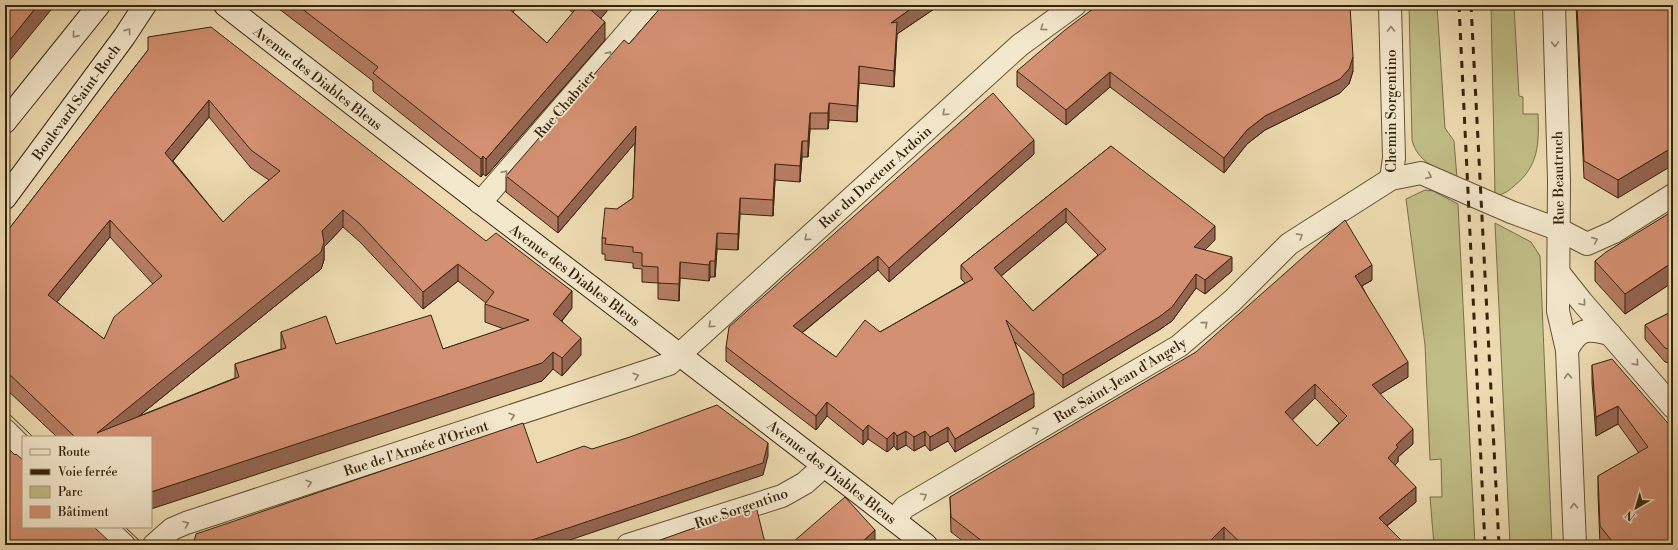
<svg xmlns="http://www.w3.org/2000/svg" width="1678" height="550" viewBox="0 0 1678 550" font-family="'Libre Bodoni',serif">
<rect width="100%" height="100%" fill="#eddab0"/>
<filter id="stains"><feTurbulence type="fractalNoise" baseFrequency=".005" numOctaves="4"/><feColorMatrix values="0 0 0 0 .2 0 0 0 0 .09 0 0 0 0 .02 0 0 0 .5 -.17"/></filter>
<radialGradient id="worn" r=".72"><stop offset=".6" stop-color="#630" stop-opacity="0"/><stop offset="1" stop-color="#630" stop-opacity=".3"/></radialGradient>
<g fill="#c0bd86" stroke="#7a7049">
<path d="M1409,5H1437L1445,128L1454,141L1457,178C1438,169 1417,162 1412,140Z"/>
<path d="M1491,5H1514L1519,96L1523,97V114H1538C1539,144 1539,166 1514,186C1507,192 1503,195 1495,195Z"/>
<path d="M1425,190L1433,191L1458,204L1475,545H1434L1430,497H1442L1441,459L1430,460L1425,345L1406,199Z"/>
<path d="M1495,223L1531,242L1540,256L1552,545H1510Z"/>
</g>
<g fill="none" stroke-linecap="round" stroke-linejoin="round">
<defs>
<g id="street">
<path d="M1390,5L1394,158L1391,179"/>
<path d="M1554,5L1559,181L1558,311L1567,350L1575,545"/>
<path d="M480,203L651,5"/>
<path d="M1559,273L1582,302L1673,407"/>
<path d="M1567,350C1579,328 1587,328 1610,334"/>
<path d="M5,430L23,448"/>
<path d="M894,520L905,507L1179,346L1232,301L1289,244L1391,179L1421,173L1511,212L1560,230L1587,244L1614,232L1673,195"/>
<path d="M105,527L124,545"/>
<path d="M154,545L172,529L186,523L669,364L1020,45L1075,5"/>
<path d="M628,545L782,496L805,483L824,466"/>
</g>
<g id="secondary">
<path d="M225,5C457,187 693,363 926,545"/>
<path d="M5,122L99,5"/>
<path d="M5,198L124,37L145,5"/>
</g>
</defs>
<use href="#street" stroke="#635135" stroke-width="24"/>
<use href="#secondary" stroke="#35230c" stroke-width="24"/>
<use href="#street" stroke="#f3e7cc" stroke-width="22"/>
<use href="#secondary" stroke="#f3e7cc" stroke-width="22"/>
<g stroke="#35230c" stroke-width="1">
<path d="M5,410L33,437"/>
<path d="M125,527L144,545"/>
</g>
<g stroke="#35230c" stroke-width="3" stroke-dasharray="7 7" stroke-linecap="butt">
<path d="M1459,5L1485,545"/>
<path d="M1471,5L1499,545"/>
</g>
</g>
<g fill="#b67c62" stroke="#35230c" fill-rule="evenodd">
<path d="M274,5H519L513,12L547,43L573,13L564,5H612L601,18L605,40L486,176L483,174L481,177L373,91V81Z"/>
<path d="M663,5H940L897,34L894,87L859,83L857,122L829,120L828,129H810L808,157H802L800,182L775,180L773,216L740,214L738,250L717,249L715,277H710L709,281L680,278L679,301L658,299V283L642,282V269L633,268V263L605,260V254H602V238L617,209L633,198L635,143L558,233L506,192V176L629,44Z"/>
<path d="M1576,5H1673L1618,198L1584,178Z"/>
<path d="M148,50L572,308L562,321L581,355L562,376L553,369L542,381L151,437H57L5,388V234ZM209,117L251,168L269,180L223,222L173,161ZM343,227L360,242L423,309L458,281L486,303L485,304V322L504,329L443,349L336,344L281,332V349L235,364V378L139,416L321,269L324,260V247ZM110,237L153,284L104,339L57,302Z"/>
<path d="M1017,71H1353L1349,84L1340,93L1265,130L1247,144L1224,173L1110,87L1066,125L1017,86Z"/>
<path d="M1111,146L1215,240L1205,250L1232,271L1205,294L1196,288L1172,321L1159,330L1063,388L1015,342L1034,407L955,452L948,441L930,451L925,445L914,451L906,445L897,450L894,446L887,452L868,439L863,445L827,416L816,430L726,361V347L1034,154L889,282L878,270L802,333L836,357L880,332L965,283L961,279V265ZM1066,222L1098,255L1033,311L1001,276Z"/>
<path d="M1673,211V282L1625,314L1595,281V261Z"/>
<path d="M1372,280L1362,286L1408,377L1380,394L1413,444L1398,457V462L1395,465L1416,502L1387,526L1406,545H1228L1224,541L1221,545H968L951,532L950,497ZM1315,398L1339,423L1317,446L1292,420Z"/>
<path d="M1673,311V364L1665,362L1645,339V325Z"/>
<path d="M1592,365L1673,429V545H1600L1598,494V476L1639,453L1618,424L1596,436L1592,383Z"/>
</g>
<g fill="#946550" stroke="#35230c">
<path d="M38,5H55L5,66V46Z"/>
<path d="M505,5H519L505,22Z"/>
<path d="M597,5H612L592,29V11Z"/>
<path d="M916,5H940L897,34L894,87V71L891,23Z"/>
<path d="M605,22V40L486,176V159Z"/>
<path d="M1353,57V71L1349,84L1340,93L1265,130L1247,144L1224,173V158L1247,130L1265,116Z"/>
<path d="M859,66V83L857,122V106Z"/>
<path d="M1110,72V87L1066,125V110Z"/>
<path d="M209,100V117L165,170V153Z"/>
<path d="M829,103V120L828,129V113Z"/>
<path d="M810,113V129L808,157V141Z"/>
<path d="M636,126V142L558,233V217Z"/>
<path d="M1034,140V154L889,282V268Z"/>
<path d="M802,141V157L800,182V166Z"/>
<path d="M1673,147V165L1618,198V180Z"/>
<path d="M483,156V174L481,177V159Z"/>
<path d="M775,164V180L773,216V200Z"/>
<path d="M740,198V214L738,250V234Z"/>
<path d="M1066,208V222L994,282V268Z"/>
<path d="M343,210V227L324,247V260L321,269L113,437L97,433L322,231Z"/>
<path d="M110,220V237L48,313V295Z"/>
<path d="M1215,226V240L1194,261V247Z"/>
<path d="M717,233V249L715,277V261Z"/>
<path d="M878,256V270L793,340V326Z"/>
<path d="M1232,257V271L1205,294V280Z"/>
<path d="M710,261V277L709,281V265Z"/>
<path d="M680,262V278L679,301V284Z"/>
<path d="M1673,262V282L1625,314V294Z"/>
<path d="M458,264V281L423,309V292Z"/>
<path d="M1372,265V280L1355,290V276Z"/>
<path d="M1196,274V288L1172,321L1159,330L1063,388V375Z"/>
<path d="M572,291V308L553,331V314Z"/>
<path d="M581,338V355L562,376V358Z"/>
<path d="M553,352V369L542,381L151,509V492Z"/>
<path d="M1408,362V377L1372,399V385Z"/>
<path d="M1315,384V398L1285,427V412Z"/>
<path d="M1034,393V407L955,452V439Z"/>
<path d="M827,402V416L816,430V416Z"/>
<path d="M1618,406V424L1596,436V417Z"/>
<path d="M868,425V439L863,445V431Z"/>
<path d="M948,427V441L930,451V437Z"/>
<path d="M1413,429V444L1398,457V462L1388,472V458L1396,445Z"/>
<path d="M906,431V445L897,450V436Z"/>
<path d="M925,431V445L914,451V437Z"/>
<path d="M894,432V446L887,452V439Z"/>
<path d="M768,443V456L763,475L555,545H517Z"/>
<path d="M1416,487V502L1379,532V518Z"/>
<path d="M1224,527V541L1221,545H1206Z"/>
<path d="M875,530V545H859Z"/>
</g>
<g fill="#d49072" stroke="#35230c" fill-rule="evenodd">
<path d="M5,5H38L5,46Z"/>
<path d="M297,5H505L547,43L579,5H597L592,11L586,6L605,22L486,159L483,156L481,159L373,73L378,67Z"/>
<path d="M663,5H916L891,23L897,22L894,71L859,66L857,106L829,103L828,113H810L808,141H802L800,166L775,164L773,200L740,198L738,234L717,233L715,261H710L709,265L680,262L679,284L658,283V267L642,266V253L633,252V247L605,244L606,238H602L605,208L617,209L633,198L636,126L558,217L506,176L624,40L629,44Z"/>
<path d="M1098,5H1350L1353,57L1349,69L1340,79L1265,116L1247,130L1224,158L1110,72L1066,110L1017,71L1065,30Z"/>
<path d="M1577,5H1673V147L1618,180L1584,161Z"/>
<path d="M211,27L486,241L496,233L572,291L553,314L581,338L562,358L553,352L542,363L151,492V437H75L5,370V234L148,50V37ZM209,100L251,150L280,171L248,198L223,222L165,153ZM343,210L360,224L423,292L458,264L494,292L485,304L529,320L443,349L431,315L336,344L326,316L281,332L286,348L235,364L239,377L97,433L321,252L324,242L322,231ZM110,220L162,276L114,317L104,339L48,295Z"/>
<path d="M993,93L1034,140L889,268L878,256L793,326L836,357L865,320L880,332L973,279L961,265L1111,146L1215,226L1194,247L1232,257L1205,280L1196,274L1172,307L1159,317L1063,375L1006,320L1034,393L955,439L948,427L930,437L925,431L914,437L906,431L897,436L894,432L887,439L868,425L863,431L827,402L816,416L726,347L729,327ZM1066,208L1106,249L1033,311L994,268Z"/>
<path d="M1673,211V262L1625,294L1595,261L1606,252Z"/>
<path d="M1345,220L1372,265L1355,276L1408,362L1372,385L1413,429L1396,445L1398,447L1388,458L1416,487L1379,518L1406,545H1243L1224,527L1206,545H987L951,517L950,497L1196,352ZM1315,384L1347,416L1317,446L1285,412Z"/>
<path d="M1673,311V350L1665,348L1645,325Z"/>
<path d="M1612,359L1673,429V545H1615L1600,526L1598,476L1648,447L1618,406L1596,417L1592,365Z"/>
<path d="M717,405L768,443L763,463L517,545H193L196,534L523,423L537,463L584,446L592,449L630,437Z"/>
<path d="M5,445L15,455L16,454L23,460V527H94L113,545H5Z"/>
<path d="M845,497L875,530L859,545H646L756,506L765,543L793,542Z"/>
</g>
<defs><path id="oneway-chevron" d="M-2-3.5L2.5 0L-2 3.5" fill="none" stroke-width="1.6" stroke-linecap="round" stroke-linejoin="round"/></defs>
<g stroke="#94856c">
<use href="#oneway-chevron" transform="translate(1043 28) rotate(144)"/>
<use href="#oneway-chevron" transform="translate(1391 29) rotate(-91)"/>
<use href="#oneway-chevron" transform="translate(128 31) rotate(-55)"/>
<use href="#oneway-chevron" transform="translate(75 35) rotate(129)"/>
<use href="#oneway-chevron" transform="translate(1555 44) rotate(88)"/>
<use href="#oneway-chevron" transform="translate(609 54) rotate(-49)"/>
<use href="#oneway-chevron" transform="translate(945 113) rotate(138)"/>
<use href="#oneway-chevron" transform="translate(505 173) rotate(-49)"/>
<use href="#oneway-chevron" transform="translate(1429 176) rotate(24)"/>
<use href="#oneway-chevron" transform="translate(1300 236) rotate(-32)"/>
<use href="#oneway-chevron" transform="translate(807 238) rotate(138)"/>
<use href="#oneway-chevron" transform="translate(1595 240) rotate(-24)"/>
<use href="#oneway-chevron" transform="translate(1583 303) rotate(50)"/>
<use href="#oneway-chevron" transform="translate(1205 324) rotate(-41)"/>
<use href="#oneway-chevron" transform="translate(711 325) rotate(138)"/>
<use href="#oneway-chevron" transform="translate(1636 363) rotate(49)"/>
<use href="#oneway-chevron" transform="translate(636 376) rotate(-18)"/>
<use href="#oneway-chevron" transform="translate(1568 376) rotate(-92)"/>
<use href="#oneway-chevron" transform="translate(512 416) rotate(-18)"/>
<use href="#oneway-chevron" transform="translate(1036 430) rotate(-30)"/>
<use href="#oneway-chevron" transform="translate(309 483) rotate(-18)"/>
<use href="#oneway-chevron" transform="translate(924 496) rotate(-30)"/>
<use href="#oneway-chevron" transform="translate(1574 506) rotate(-92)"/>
<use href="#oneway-chevron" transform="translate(186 524) rotate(-21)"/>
</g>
<g text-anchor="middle" stroke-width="3.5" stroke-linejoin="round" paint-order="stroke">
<g font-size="14" fill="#35230c" stroke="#f3e7cc">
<text transform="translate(318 78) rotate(38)" y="5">Avenue des Diables Bleus</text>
<text transform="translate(76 102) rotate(-54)" y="5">Boulevard Saint-Roch</text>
<text transform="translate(565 104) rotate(-49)" y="5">Rue Chabrier</text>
<text transform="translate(1391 111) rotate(-90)" y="5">Chemin Sorgentino</text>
<text transform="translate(875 177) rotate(-42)" y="5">Rue du Docteur Ardoin</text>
<text transform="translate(1558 178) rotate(-91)" y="5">Rue Beautruch</text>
<text transform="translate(575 275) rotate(37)" y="5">Avenue des Diables Bleus</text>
<text transform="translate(1120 380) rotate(-31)" y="5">Rue Saint-Jean d'Angely</text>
<text transform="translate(416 448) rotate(-18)" y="5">Rue de l'Armée d'Orient</text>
<text transform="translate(832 472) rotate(38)" y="5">Avenue des Diables Bleus</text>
<text transform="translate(741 508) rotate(-19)" y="5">Rue Sorgentino</text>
</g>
</g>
<rect width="1678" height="550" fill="none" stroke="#eddab0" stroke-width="20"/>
<rect x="6" y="6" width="1666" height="538" fill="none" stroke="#35230c" stroke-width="2"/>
<rect x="10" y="10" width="1658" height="530" fill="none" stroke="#35230c"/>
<rect x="22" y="436" width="130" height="92" fill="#f3e7cc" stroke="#a7997f"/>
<rect x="30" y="449" width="20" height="6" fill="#f3e7cc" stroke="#a7997f"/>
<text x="58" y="456" font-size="12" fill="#35230c">Route</text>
<rect x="30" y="469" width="20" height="6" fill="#35230c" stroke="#a7997f"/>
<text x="58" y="476" font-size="12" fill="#35230c">Voie ferrée</text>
<rect x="30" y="486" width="20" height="12" fill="#c0bd86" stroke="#a7997f"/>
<text x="58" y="496" font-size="12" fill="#35230c">Parc</text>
<rect x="30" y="506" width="20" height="12" fill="#d49072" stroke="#a7997f"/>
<text x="58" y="516" font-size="12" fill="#35230c">Bâtiment</text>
<g transform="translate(1636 508) rotate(218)" stroke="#f3e7cc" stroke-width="3" paint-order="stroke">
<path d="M0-3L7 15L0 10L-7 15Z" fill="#35230c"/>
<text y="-6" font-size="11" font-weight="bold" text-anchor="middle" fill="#35230c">N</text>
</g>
<rect width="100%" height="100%" filter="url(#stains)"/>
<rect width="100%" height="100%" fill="url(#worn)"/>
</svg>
